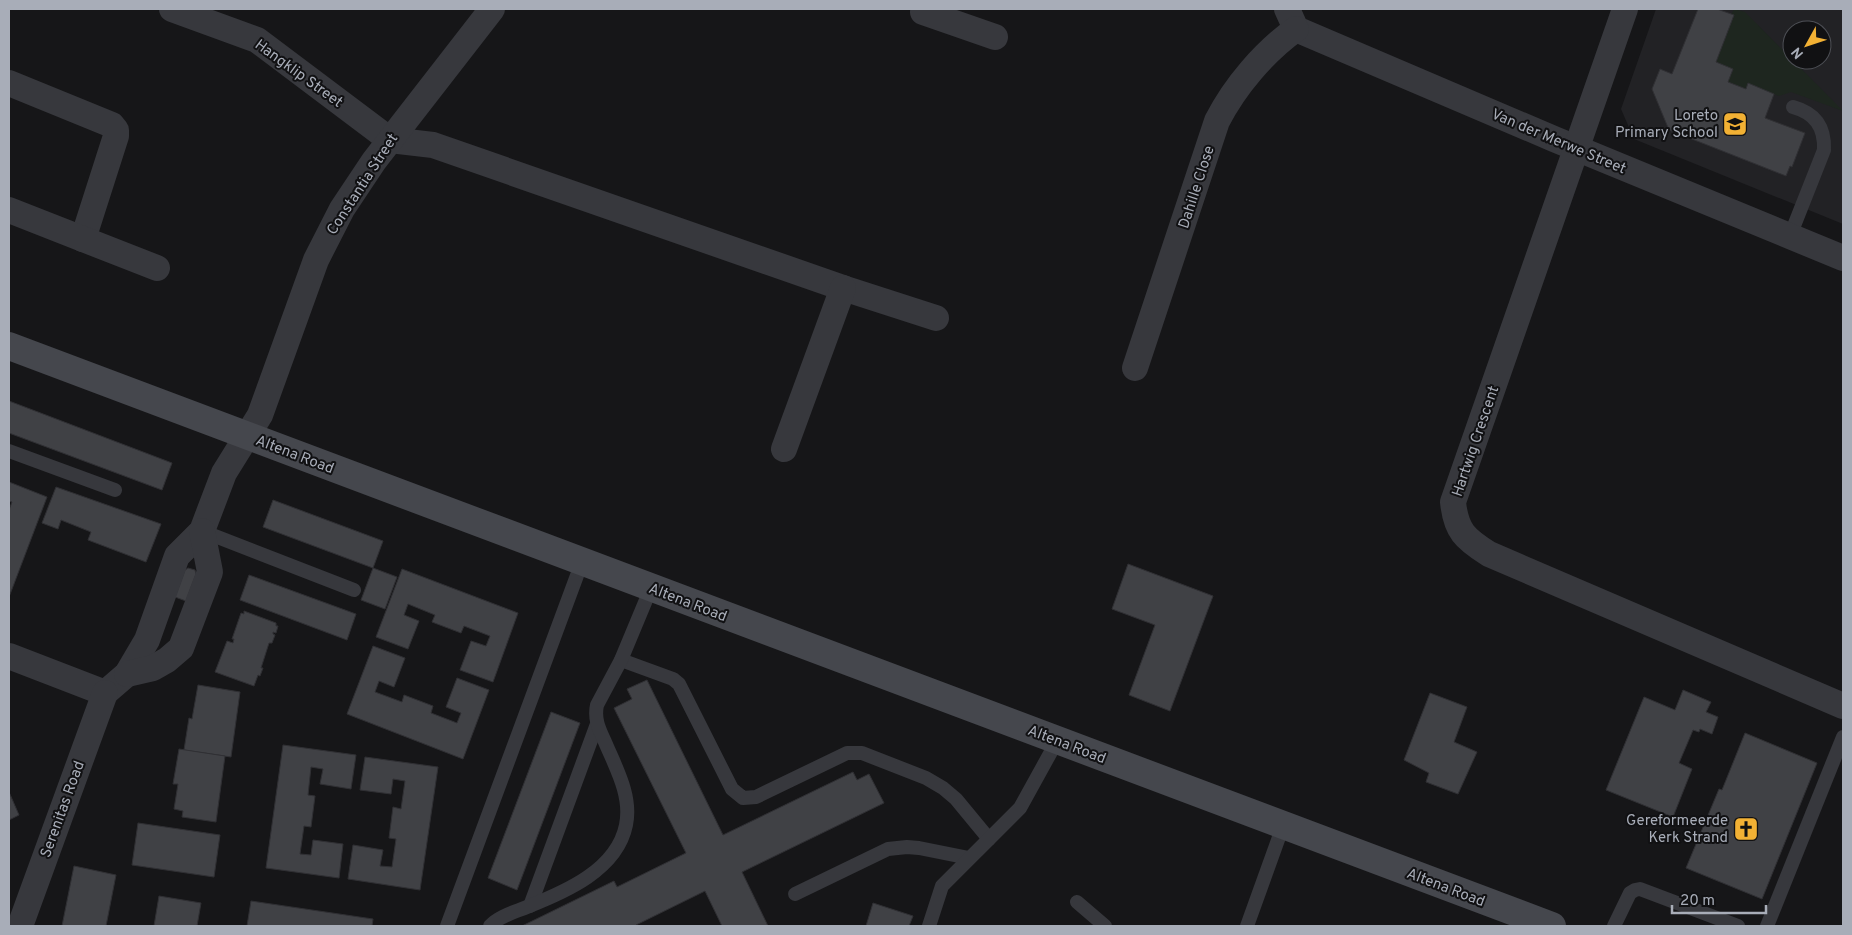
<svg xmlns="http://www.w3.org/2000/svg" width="1852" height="935" viewBox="0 0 1852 935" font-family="Overpass,sans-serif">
<rect width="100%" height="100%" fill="#161618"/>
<path fill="#222225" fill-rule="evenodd" d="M1656,9H1843V224L1634,139L1621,109ZM1792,30H1822V60H1792Z"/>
<path fill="#1e261f" d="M1734,9L1745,12L1843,111L1791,92L1779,96L1748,84L1746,89L1728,82L1733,69L1716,62L1734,16L1731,15Z"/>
<g fill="#404145" stroke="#303034">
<path d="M1698,9H1717L1734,15L1716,62L1733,69L1728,82L1746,89L1748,83L1774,94L1765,118L1805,133L1792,167L1790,166L1786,176L1669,130L1652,89L1660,69L1672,74Z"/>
<path d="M9,401L172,463L162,490L9,433Z"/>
<path d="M9,482L47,497L9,597V510L12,502L9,501Z"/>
<path d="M56,487L161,524L146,562L88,540L91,532L61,520L58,529L42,523Z"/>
<path d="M273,500L383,541L373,568L263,527Z"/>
<path d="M1128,564L1213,596L1170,711L1129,695L1155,625L1112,609Z"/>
<path d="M188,568L195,570L196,574L186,601L175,597L185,570Z"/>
<path d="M373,568L397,577L385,609L361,600Z"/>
<path d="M402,569L518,613L493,682L460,670L471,641L486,646L490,636L464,626L461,633L432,622L435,615L408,604L404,615L419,621L408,649L376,637Z"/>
<path d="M249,575L356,614L347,640L240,600Z"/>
<path d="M244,611L276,623V626H278L276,633L273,632V634L275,635L272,643H269L261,668H263L260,676L258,675L254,686L215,672L227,641L233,643L234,639H232L241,613L244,614Z"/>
<path d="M373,646L405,658L394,687L379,681L375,692L402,702L404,695L433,706L431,713L457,723L461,713L446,707L457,678L489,690L463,759L347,714Z"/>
<path d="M647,680L723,835L853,772L857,780L869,774L884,803L742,872L768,926H722L705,891L636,925V926H522L614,881L617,887L686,853L614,708L632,699L627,689Z"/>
<path d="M198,685L240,692L231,757L184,750L189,718L192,719Z"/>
<path d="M1683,690L1711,702L1706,712L1718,717L1712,734L1700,729L1699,732L1693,730L1679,763L1692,769L1673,817L1606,790L1644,697L1675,710Z"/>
<path d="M1430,693L1467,707L1454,742L1477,752L1458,794L1426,782L1429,773L1404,760Z"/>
<path d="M551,712L580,723L517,890L488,878Z"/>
<path d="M1745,733L1817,763L1762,899L1686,868L1719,789L1722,790Z"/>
<path d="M283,745L356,755L351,789L320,784L323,769L311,767L308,795L315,796L311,827L304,826L300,854L311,855L313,840L343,844L339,878L266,868Z"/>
<path d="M179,749L225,756L216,822L182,817L183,811L174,809L178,784H173Z"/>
<path d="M365,757L438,767L420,890L348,879L353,845L383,850L380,866L392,867L396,839L389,838L393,807L401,809L405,781L393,779L391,794L360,790Z"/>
<path d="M9,792L19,815L9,820Z"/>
<path d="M138,823L220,835L214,877L132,865Z"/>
<path d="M74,866L116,875L106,926H62Z"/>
<path d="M159,896L201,903L197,926H154Z"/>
<path d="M251,901L373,919L372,926H247Z"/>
<path d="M873,903L913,916L909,926H866Z"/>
</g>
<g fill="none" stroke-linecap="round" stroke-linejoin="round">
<g stroke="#37383d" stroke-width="14">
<path d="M1790,236L1824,150C1825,127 1815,113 1793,107"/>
<path d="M9,451L115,490"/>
<path d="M202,531L354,590"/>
<path d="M621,660L673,679L679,684L732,789L743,798L756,797L847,753H862L926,778L943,788L956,799L989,839"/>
<path d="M795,894L888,849L907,847L919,848L969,858"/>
<path d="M1077,902L1105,926"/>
<path d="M530,906L597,724"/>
<path d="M447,926L582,562"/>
<path d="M490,926C499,916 515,912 527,907C565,892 617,870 626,825C632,796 616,768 605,742C599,729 594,719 597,705L621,660L651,588"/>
<path d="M929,926L942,886L1020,808L1057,741"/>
<path d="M1247,926L1283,826"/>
<path d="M1614,926L1630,893L1635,890L1640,889L1738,926"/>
<path d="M1767,926L1843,737"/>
</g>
<g stroke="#37383d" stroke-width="26">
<path d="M172,9L257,40L390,140L433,145L843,288L936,318"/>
<path d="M1287,9L1296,29L1554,139L1843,258"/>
<path d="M1625,9L1453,502C1456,531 1465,539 1489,554L1843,706"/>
<path d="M923,12L995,37"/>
<path d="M9,83L112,125L116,130V136L83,239"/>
<path d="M9,210L157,268"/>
<path d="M1135,368L1217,121C1235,86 1264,52 1296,29"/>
<path d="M784,449L843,288"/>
<path d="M9,656L105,693L127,674L147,640L177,556L202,531L224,473L260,415L316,260L342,209L374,161L492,9"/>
<path d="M127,674L153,668L167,660L181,648L210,572L202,531"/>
<path d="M20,926L105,693"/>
</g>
<path stroke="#45474d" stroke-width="28" d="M9,346L1552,926"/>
</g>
<defs>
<symbol id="school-square" viewBox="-11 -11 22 22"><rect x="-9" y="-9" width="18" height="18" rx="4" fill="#f2b134" stroke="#111113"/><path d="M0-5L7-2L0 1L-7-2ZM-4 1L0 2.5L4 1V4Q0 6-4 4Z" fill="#111"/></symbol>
<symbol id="church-square" viewBox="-11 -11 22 22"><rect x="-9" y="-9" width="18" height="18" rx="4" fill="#f2b134" stroke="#111113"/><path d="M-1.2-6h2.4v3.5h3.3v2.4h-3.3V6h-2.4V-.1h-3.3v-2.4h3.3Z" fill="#111"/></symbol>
</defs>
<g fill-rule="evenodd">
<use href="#school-square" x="1721" y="110" width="28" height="28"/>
<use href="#church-square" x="1732" y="815" width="28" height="28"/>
</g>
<g text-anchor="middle" stroke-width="4" stroke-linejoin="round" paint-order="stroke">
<g font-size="15" fill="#a8adb8" stroke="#111113">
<text transform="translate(299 73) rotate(36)" y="5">Hangklip Street</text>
<text transform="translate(1559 141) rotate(23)" y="5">Van der Merwe Street</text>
<text transform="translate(362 184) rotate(-57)" y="5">Constantia Street</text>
<text transform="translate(1196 187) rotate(-72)" y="5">Dahille Close</text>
<text transform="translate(1475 441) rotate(-71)" y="5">Hartwig Crescent</text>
<text transform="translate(295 454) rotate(21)" y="5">Altena Road</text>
<text transform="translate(688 602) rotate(21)" y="5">Altena Road</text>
<text transform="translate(1067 744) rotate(21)" y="5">Altena Road</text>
<text transform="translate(62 809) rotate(-70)" y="5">Serenitas Road</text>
<text transform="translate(1446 887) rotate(21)" y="5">Altena Road</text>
</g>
<g font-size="15" fill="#a8adb8" stroke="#111113" text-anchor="end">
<text x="1718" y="120">Loreto<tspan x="1718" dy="17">Primary School</tspan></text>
<text x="1728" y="825">Gereformeerde<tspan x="1728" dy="17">Kerk Strand</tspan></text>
</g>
</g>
<rect width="1852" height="935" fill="none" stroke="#a8adb8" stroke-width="20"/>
<g transform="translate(1807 45) rotate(230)"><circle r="24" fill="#111113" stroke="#4d4f55"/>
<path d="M0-4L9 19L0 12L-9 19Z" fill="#f2b134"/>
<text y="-8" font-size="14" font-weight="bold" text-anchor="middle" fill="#a8adb8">N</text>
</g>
<path d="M1672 905v8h94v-8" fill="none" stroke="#a8adb8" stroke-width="2.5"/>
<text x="1680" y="905" font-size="15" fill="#a8adb8" stroke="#111113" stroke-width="4" paint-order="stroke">20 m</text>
</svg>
